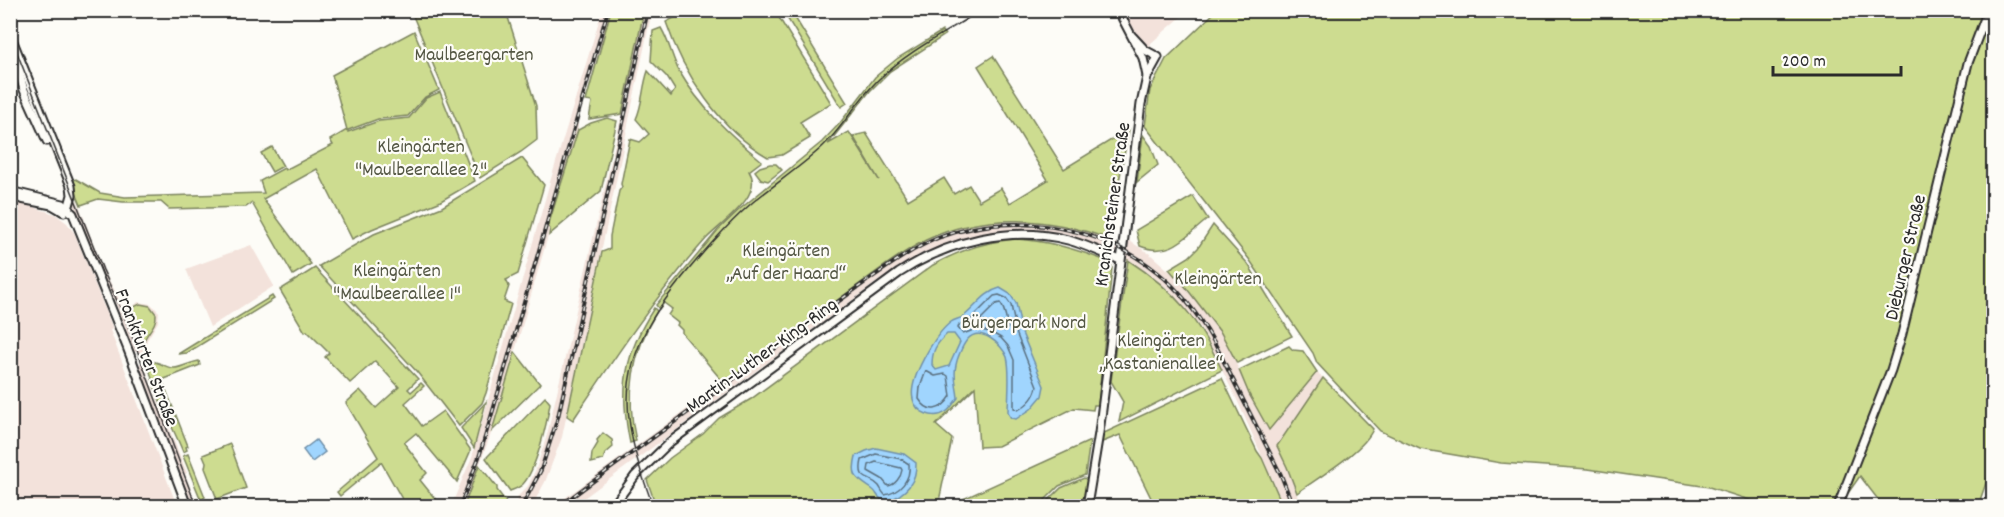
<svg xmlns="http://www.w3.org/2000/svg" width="2004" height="517" viewBox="0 0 2004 517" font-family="Dekko,sans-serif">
<rect width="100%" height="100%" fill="#fdfcf7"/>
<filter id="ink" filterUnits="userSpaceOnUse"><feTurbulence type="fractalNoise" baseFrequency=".0167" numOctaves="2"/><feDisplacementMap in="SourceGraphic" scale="12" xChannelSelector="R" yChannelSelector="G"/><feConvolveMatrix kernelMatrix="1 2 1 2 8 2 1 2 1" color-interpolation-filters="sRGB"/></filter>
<g filter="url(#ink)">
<g fill="#f3e2db">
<path d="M602,11H611L578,120V130L548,226L550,229L492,431L464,506H451L472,457L550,182Z"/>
<path d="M644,11H652L562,437L545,482L532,506H516L519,504L517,497L528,486L536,469L547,435L622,114Z"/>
<path d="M1123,11H1188L1151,43L1150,47L1138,37Z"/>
<path d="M11,200L55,214L67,223L75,234L113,329L110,330L177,506H11Z"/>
<path d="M77,200L103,269L117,295L125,314L138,302L151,304L159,312L158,322L147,340L143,354L134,351L113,296L102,275L73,202Z"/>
<path d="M1022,221L1041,222L1068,227L1099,235L1118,244L1117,255L1076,238L1056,234L1014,230L968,237L919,255L877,282L573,506H554L888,263L926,240L959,228L989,222Z"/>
<path d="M1128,240L1150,254L1175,276L1178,273L1187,281L1184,285L1196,299L1229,345L1243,381L1269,430L1317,372L1323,378L1277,446L1287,467L1301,506H1284L1238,402L1201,328L1169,290L1147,272L1125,259Z"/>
<path d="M251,245L274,286L210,327L186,269Z"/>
<path d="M144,362L148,376L187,473L185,474L197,506H193L181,476H179L162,429L163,428L145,384L141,369H140V363Z"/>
</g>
<g fill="#cddc90" stroke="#7c845e" stroke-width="1.5">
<path d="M611,10L644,11L622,114L589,119L592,102L586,101Z"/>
<path d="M689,10L775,11L831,103L800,122L810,138L782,155L768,157C720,130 683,73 666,22Z"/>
<path d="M1968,10L1985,16L1988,11H1993L1994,460L1978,506H1883L1860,476L1839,506H1768L1709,487L1588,469L1501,463L1420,449L1380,431L1317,363L1313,353L1249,259L1145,126L1150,90L1166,59L1216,11Z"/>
<path d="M411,11H506L536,106L537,140L521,152L480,178Z"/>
<path d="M783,11H791L847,103L841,107Z"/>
<path d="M661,28C669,41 672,57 679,71C700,107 730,135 762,161L749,171C765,195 721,223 706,239C656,295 615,357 573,420L567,416L602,252L610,249V236L619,191L622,187L621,184L630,139L640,142L649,134L636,119C643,104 642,88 648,71L671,96L675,90L667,77L651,61L653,31Z"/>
<path d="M414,31L439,90L425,97L408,116L378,119L348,130V132L379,121L409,118L426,98L440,92L475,181L439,202L372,229L352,239L317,169L263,199L311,264L293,275L252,203L246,207L169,209L161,202H123L98,199L81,205L71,181L76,179L100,193L125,197L264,193L260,181L284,168L285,170L333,145L330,140L347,130L332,75Z"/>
<path d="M942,31L945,35L890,71L870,91L828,144L849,132L879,180L853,136L866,133L908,200L944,178L954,194L969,185L979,201L1001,188L1010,203L1048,180L978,66L993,56L1064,169L1129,129L1110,229L1104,227L1109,239C1050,217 984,212 926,240C895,256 867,279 839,299C800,327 762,355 724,383L682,333V330L677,325L678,323L668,315L672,309L664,303L659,309L656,305L718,230L740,209L822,142L840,123L875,77L898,58Z"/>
<path d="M607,118L617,121L601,191L549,235L550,229L548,226L578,130L591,123Z"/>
<path d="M1143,135L1151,146L1158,165L1137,182Z"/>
<path d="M272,147L283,166L272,172L261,153Z"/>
<path d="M522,158L544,185L518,274L506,280L509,286L504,301L511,304L486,393L482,403L459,426L417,372L319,266L374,234L442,207Z"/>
<path d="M770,164H776L782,170L768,181L761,179L755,171L760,167Z"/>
<path d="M1193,196L1208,219C1185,237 1171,258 1140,246L1136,230Z"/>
<path d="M1213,225L1248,264L1292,336L1237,363L1221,333L1184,285L1187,281L1179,273L1175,276L1169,269L1189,257L1198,248Z"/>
<path d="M1017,239C1051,241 1080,250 1111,263L1112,268L1098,405H1094L1093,410L1074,408L998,446L979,447L975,387L936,425L952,439L938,506H656L647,480L670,458L703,434L719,418L751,399L933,265C960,250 986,241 1017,239Z"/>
<path d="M1128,260C1176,291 1198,319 1222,370L1119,422L1123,402L1111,381Z"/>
<path d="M315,268L418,379L408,389L411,392L421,383L424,386L405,403L422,426L443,411L470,449V452L457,482L416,433L404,443L427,473L420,480L441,506H406L381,462L340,496L337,492L378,457L346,403L360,390L376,408L399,387L375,361L350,383L325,357L329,353L307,331L305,332L280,290Z"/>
<path d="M272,296L274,299L187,353L178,354Z"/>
<path d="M140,304L150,306L156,314C157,327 145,333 143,344L141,338L138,339L128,314L134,307Z"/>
<path d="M654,308L657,311C632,352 625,394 636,441L630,443C619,390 624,354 654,308Z"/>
<path d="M1289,346L1293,350L1303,351L1317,372L1269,430L1249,394L1239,370Z"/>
<path d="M515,352L540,384L492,431Z"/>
<path d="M148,361C161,361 166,369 175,368C183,367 191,362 199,361L200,365L162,380L188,446L186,447L187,450L183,452C172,424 152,391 148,361Z"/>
<path d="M1222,378L1257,451L1262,458L1283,506H1151L1154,504L1120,435L1100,443L1102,434Z"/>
<path d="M1323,378L1373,429C1364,451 1317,478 1297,493L1287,467L1277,446Z"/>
<path d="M545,397L550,403C547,423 536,470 523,484C519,488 515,489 510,491L486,458Z"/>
<path d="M486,402L474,448L461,428Z"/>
<path d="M603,433L612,440L613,447L605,454L603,460L591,463L592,453L598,443L597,440Z"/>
<path d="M1090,441L1085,475L1059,486L1039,506H948Z"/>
<path d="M230,444L246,488L217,499L205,468L206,462L203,455Z"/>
<path d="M188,454L205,497L201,500L183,456Z"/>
<path d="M479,465L497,487V490L509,506H464Z"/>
<path d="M1084,478L1087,480L1083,506H1043L1061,488Z"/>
</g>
<g fill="#a0d5fe" stroke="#7191aa" stroke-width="1.5" fill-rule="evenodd">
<path d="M1000,288L1010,294L1016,303L1022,333L1044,386L1042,396L1031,409L1016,419L1011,418L1008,413C1008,398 1011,371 1007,357C1002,344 980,325 967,340C962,346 957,359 956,365C953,377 957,386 958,398C954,402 951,409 946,412C934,420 916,413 913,399C908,380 935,334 951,322C955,319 960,319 964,316C976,307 984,292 1000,288ZM947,334H954L960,342L949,366L936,370L932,365C932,351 936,344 947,334Z"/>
<path d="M316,440L325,452L312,462L303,450Z"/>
<path d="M876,448L904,454L916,463C917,484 904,495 886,502C876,498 878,493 872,489C856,478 851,477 856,456L866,451Z"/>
</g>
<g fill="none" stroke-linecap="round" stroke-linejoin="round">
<g stroke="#5a6f7f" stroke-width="1.5">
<path d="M999,295L1006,298L1011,305L1017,335L1037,386C1035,398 1027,405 1018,410L1014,408V360L1008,346L1001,338L990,332L976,329L963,334L958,328L959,325L970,320L994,296Z"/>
<path d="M1000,303C1006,310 1006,320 1008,328L1005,331L980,320L996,304Z"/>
<path d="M926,371L935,376L945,374L948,376L951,396C942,410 929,415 919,399L920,387Z"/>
<path d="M876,454L901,459L909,464C911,480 900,492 885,495C882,492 881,489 879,486C869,475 857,482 862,460Z"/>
<path d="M876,462L901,468L902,470C901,477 895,485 888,486L882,479L868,471L869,465Z"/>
</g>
<defs>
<g id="secondary">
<path d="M1118,10L1143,58L1147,76"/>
<path d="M10,34L71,186L72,195L68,209L62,211"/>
<path d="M17,66L24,90L47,141"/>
<path d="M10,191L63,204L73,214L127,347L187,506"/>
<path d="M21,199L52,205L64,212"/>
<path d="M613,506L635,476L670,442L899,273C948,241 1010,225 1068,240C1086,245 1103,253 1120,260"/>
<path d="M1087,506L1099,433L1141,104L1147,77L1158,57L1145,50L1133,37"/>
<path d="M1838,506L1891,370L1902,334L1968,63L1988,10"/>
</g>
</defs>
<use href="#secondary" stroke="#2b2b2b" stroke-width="11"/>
<use href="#secondary" stroke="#fdfcf7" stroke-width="7"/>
<g stroke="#2b2b2b" stroke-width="1.5">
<path d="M10,35L103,270L125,318L196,506"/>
<path d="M653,506C641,473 628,437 628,401C628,344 661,302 696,261C714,240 732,220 753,202C775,184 799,168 821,148C843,128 857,100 879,79C908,51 947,32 981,10"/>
</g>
<defs>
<g id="rail">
<path d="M460,506L479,457L494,407L608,10"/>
<path d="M522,506L541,470L558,417L648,10"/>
<path d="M560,506C620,460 683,417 743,372C784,342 823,312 864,283C887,267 911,249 938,238C1009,211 1098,224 1157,272C1181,291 1199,316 1214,342L1281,475L1293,506"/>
</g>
</defs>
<use href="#rail" stroke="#2b2b2b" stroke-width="4"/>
<use href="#rail" stroke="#fdfcf7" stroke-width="1.5" stroke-dasharray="4.5" stroke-linecap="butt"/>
</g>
</g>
<g text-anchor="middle" stroke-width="4.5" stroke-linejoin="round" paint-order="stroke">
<g font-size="20" fill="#545744" stroke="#fdfcf7">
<text x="474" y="60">Maulbeergarten</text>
<text x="421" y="152">Kleingärten<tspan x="421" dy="23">"Maulbeerallee 2"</tspan></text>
<text x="786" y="256">Kleingärten<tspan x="786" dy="23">„Auf der Haard“</tspan></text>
<text x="397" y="276">Kleingärten<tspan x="397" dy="23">"Maulbeerallee 1"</tspan></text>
<text x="1218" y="284">Kleingärten</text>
<text x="1024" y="328">Bürgerpark Nord</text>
<text x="1161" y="346">Kleingärten<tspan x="1161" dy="23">„Kastanienallee“</tspan></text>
</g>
<g font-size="20" fill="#2b2b2b" stroke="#fdfcf7">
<text transform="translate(1111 204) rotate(-82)" y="7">Kranichsteiner Straße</text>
<text transform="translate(1904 257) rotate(-77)" y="7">Dieburger Straße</text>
<text transform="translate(761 354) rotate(-36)" y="7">Martin-Luther-King-Ring</text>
<text transform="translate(148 357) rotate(69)" y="7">Frankfurter Straße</text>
</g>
</g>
<rect width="2004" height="517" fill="none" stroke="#fdfcf7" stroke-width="36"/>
<rect x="18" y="18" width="1968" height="481" fill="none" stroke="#2b2b2b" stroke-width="2" filter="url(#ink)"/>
<path d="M1773 66v9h128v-9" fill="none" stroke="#2b2b2b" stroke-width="3"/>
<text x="1782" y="66" font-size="18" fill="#2b2b2b" stroke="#fdfcf7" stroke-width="4.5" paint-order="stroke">200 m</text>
</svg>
